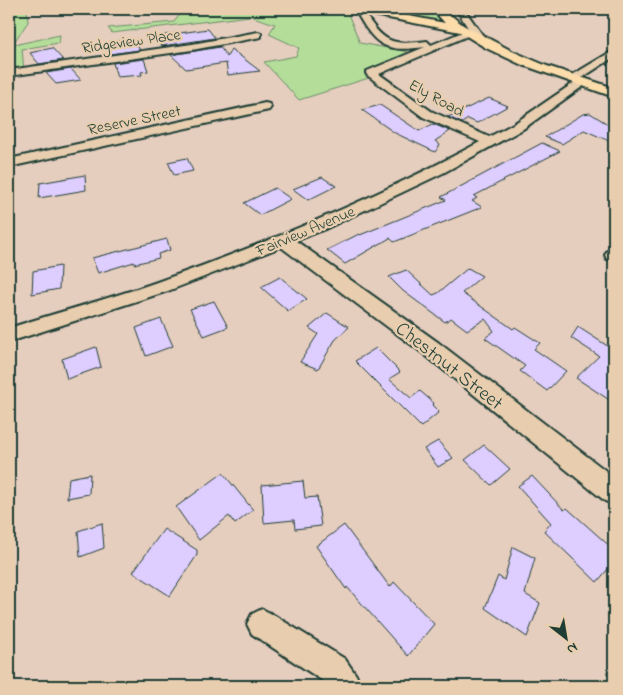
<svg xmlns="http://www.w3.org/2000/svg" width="623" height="695" viewBox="0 0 623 695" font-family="'Indie Flower',sans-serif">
<rect width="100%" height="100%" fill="#e6cebf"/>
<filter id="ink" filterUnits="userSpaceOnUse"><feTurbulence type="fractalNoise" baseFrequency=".02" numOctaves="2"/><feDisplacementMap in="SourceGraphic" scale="10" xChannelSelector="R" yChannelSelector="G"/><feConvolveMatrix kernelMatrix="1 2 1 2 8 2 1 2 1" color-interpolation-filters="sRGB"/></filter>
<g filter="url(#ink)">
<g fill="#b4dd9a" stroke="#6a8d67">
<path d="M9,9H27L28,22L14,42L18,44L60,35L59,43L22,49L24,71L9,73Z"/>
<path d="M184,9H346L360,43L408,52L372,77L299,100L264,62L296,56L299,48L269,34L275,24L250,16L112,33L108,28L174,22Z"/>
<path d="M369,9H432L441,19L434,22Z"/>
</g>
<g fill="#decdff" stroke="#1f3d34">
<path d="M208,29L215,38L162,46L152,37Z"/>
<path d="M133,39L140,50L110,54L107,43Z"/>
<path d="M220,47L227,57L231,49L260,71L228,75L226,63L186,69L171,55Z"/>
<path d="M52,48L63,60L39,64L30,53Z"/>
<path d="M144,59L148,71L141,72L142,75L117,77L113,63Z"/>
<path d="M71,69L81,80L56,84L46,73Z"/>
<path d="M489,98L508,106L477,123L468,119L462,123L448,117Z"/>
<path d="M380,105L419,131L433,124L450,131L435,141L440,145L435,152L395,133L362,110Z"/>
<path d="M590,113L614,128V143L584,130L562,144L545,137L583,114Z"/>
<path d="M542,143L560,151L474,196L477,198L472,201L482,207L394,242L390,238L345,264L327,250L359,234L360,235L446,200L441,197Z"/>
<path d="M187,158L193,171L174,175L168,162Z"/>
<path d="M85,175L86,190L39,198L40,183Z"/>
<path d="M322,177L336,186L308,200L293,189Z"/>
<path d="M275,188L291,199L260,215L244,203Z"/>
<path d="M167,239L170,250L158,254L159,258L134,264V262L98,273L92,258Z"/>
<path d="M60,266L59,289L32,294L33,271Z"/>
<path d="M468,268L482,276L462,293L513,329L515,327L540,343L534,349L566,371L547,391L520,371L525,366L485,338L494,331L485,319L467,330L451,318L445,322L403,291L389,277L406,270L433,295L438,293Z"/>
<path d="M280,277L307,299L288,311L261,287Z"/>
<path d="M214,301L228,327L204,336L190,309Z"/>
<path d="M327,313L349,327L335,340L318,369L300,362L318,334L309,328Z"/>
<path d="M161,319L173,346L146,356L136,328Z"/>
<path d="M578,327L609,347L614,342V403L576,378L599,356L571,338Z"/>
<path d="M96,347L101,367L67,379L62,359Z"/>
<path d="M376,348L400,372L389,379L411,398L420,391L434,403L432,405L439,412L421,427L355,361Z"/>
<path d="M438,441L453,458L438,467L424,449Z"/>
<path d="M484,445L510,469L491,485L465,460Z"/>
<path d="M223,473L253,510L235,524L229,516L199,540L176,507Z"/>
<path d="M90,474L89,494L67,498L69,478Z"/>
<path d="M532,476L564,510L567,508L614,550V562L597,582L544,531L551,523L518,486Z"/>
<path d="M303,481L305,498L317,497L321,526L295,529L294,520L264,523L262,485Z"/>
<path d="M102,523L104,548L80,557L78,531Z"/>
<path d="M344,525L390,587L394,582L434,624L408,656L347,587L346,589L316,546Z"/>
<path d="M164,529L197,550V555L170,596L133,572Z"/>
<path d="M513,547L535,558L525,594L540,603L527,637L485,608L498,576L504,580Z"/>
</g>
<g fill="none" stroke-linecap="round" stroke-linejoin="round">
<defs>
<g id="minor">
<path d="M362,9H368L366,15C384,44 394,45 427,41L431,45L465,31H470L456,9H464L486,40L484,42H478L472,34L379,74L431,111L489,137L515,123L575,82L569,81L568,79L569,77L614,50V57L580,79L586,80L587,82L586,84L523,129L443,173L323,230L296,241L439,343L614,477V504L605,501L425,355L281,247L168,291L9,342V328C58,312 109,299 157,282C268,243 376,198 480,142L423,117L367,75L366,73L367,71L425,47C387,52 377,48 358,15Z"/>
<path d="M258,32L261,33V37L192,50L9,76V70L192,44Z"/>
<path d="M265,103L269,104L271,107L269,110L9,167V159Z"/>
<path d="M614,250V260L607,259L605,255L607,251Z"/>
<path d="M262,609L272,614L345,659L356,675L361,686H327L323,681L252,634L247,624L252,614Z"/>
</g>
<path id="major" d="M353,9H373L445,23L432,9H443L463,25L512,51L547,66L614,88V97L520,64L486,48L460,32L358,12Z"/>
</defs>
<use href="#minor" stroke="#1f3d34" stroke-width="4"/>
<use href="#major" stroke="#1f3d34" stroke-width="4"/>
<use href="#minor" fill="#e8ceaf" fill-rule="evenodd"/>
<use href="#major" fill="#fcdcab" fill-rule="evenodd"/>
</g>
</g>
<g text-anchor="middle" stroke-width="4.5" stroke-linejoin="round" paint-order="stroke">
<g font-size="16" fill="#1f3d34" stroke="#e8ceaf">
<text transform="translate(131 40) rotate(-8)" y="6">Ridgeview Place</text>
<text transform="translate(437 97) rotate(29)" y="6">Ely Road</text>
<text transform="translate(134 119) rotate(-12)" y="6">Reserve Street</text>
<text transform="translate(305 230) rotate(-23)" y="6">Fairview Avenue</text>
</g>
<g font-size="20" fill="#1f3d34" stroke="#e8ceaf">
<text transform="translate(450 365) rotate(38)" y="7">Chestnut Street</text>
</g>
</g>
<rect width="623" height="695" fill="none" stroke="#e8ceaf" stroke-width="30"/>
<rect x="15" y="15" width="593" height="665" fill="none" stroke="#1f3d34" stroke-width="2" filter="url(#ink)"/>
<g transform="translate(566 638) rotate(149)" stroke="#e8ceaf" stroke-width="4" paint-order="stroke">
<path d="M0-4L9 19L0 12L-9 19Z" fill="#1f3d34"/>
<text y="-8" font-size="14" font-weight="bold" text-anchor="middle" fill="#1f3d34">N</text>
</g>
</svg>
